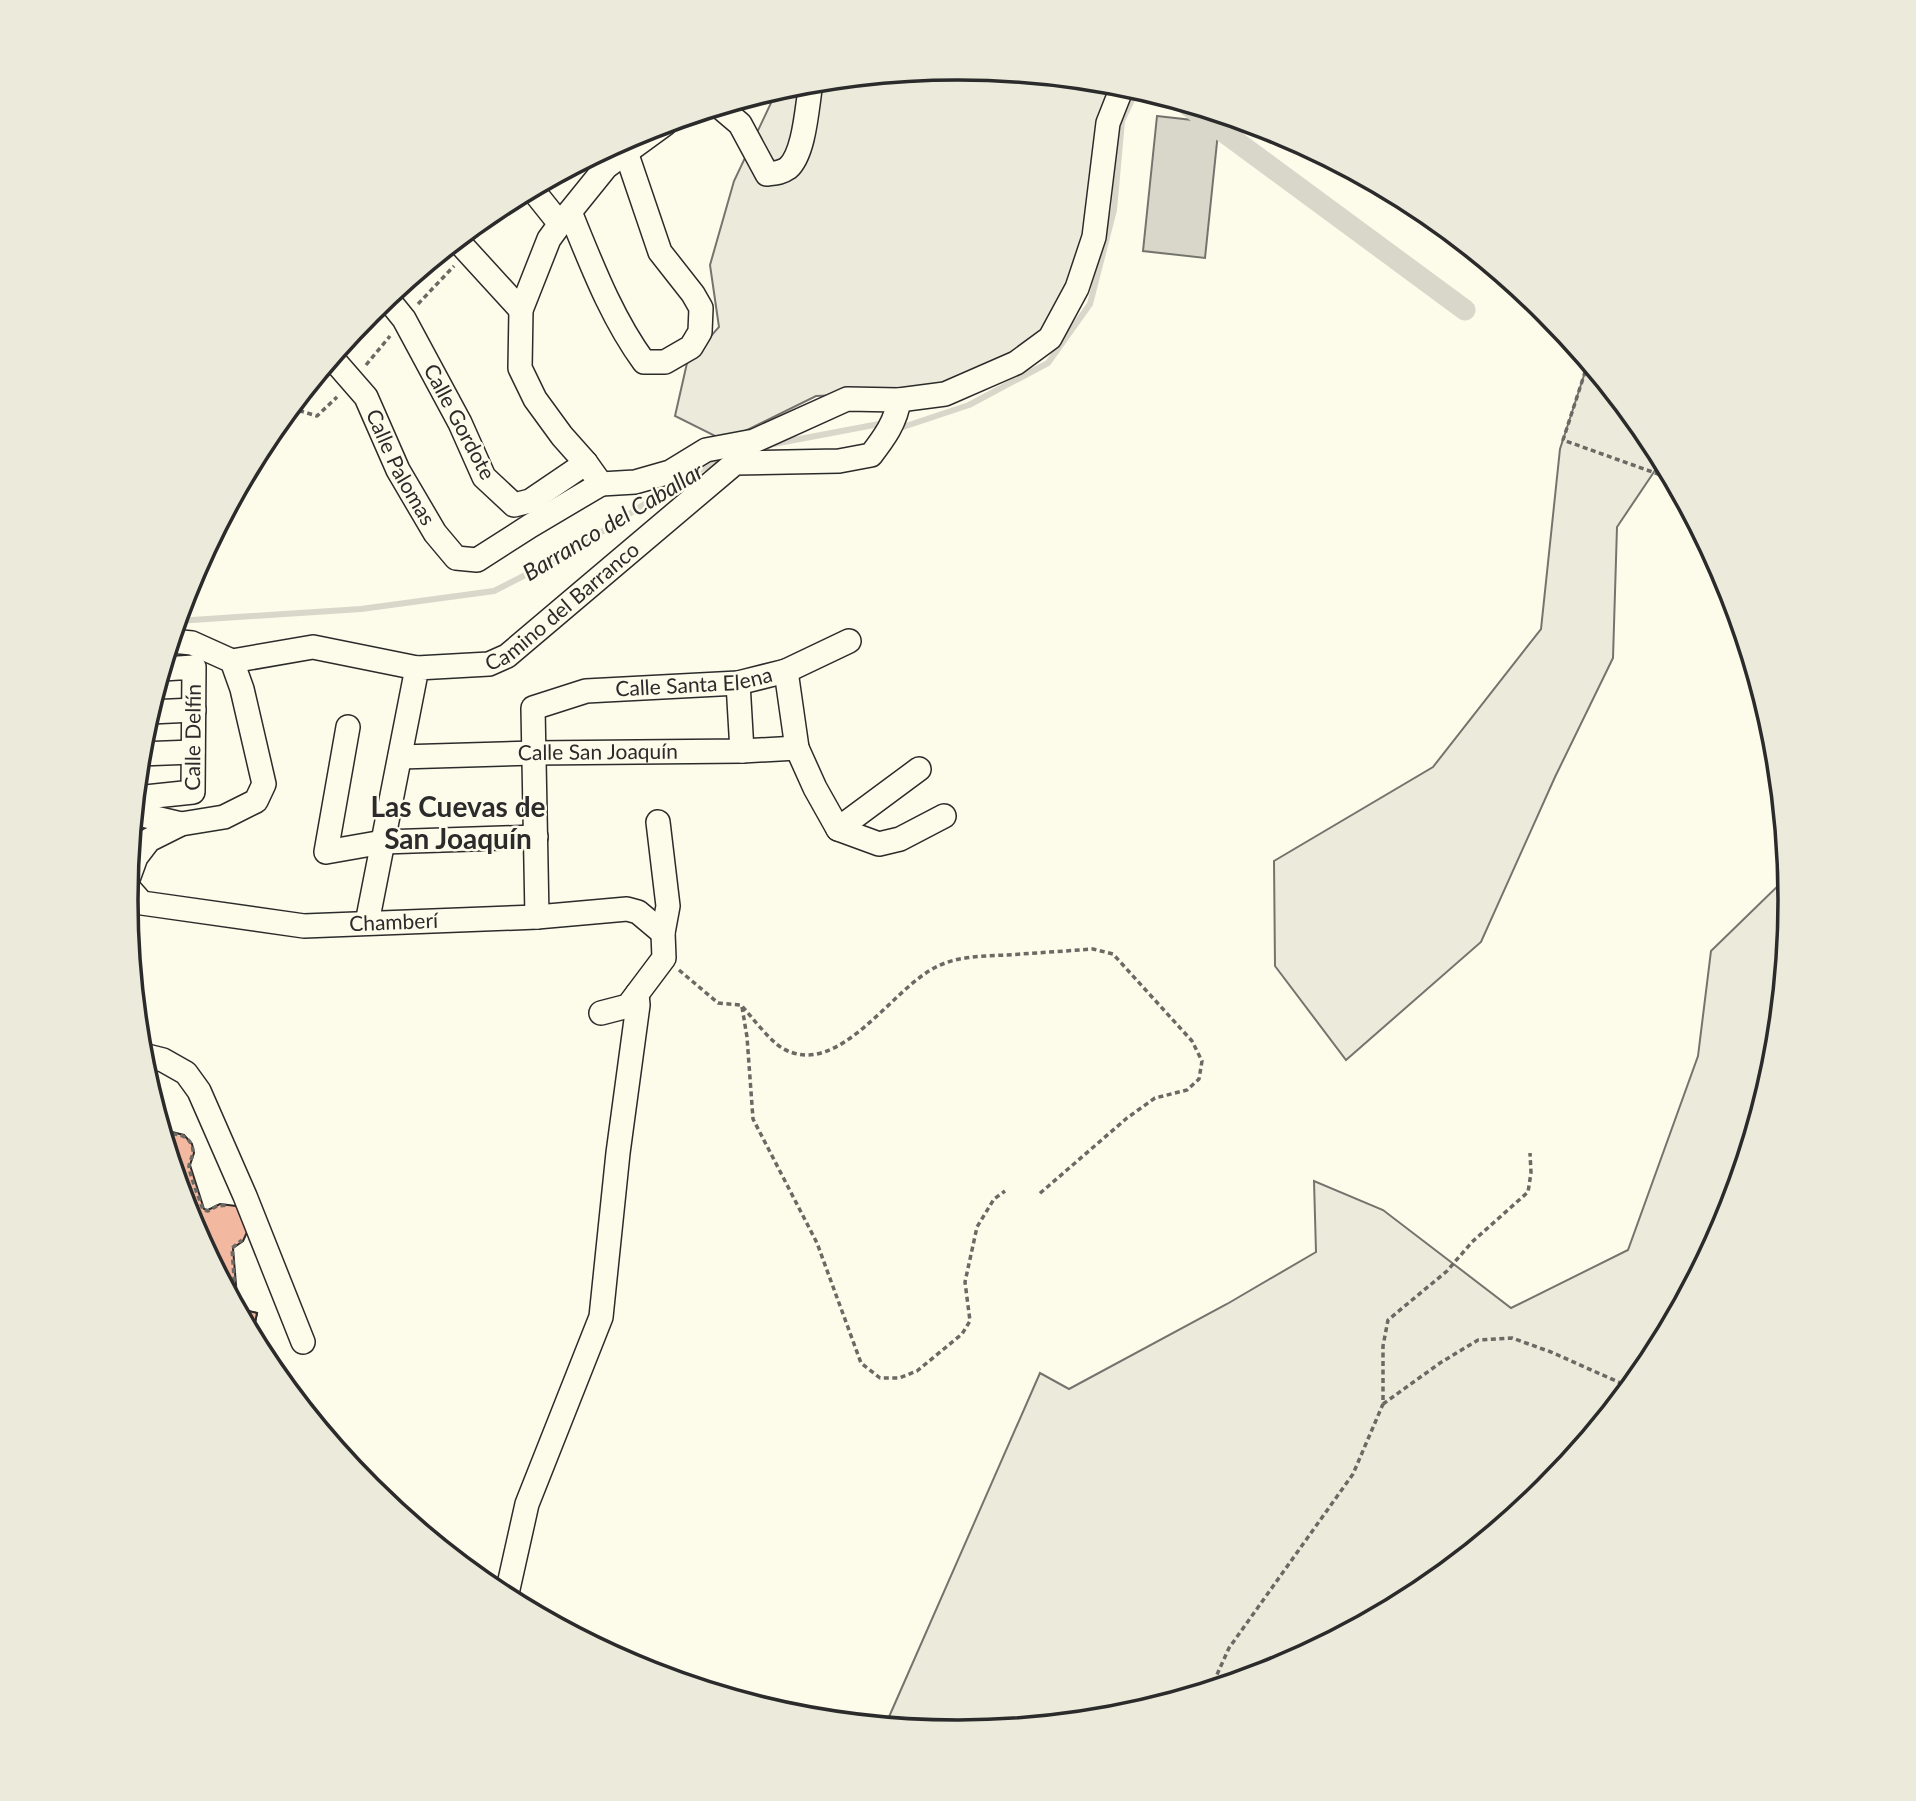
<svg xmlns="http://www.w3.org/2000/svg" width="1916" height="1801" viewBox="0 0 1916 1801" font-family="Lato,sans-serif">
<rect width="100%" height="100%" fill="#fdfbea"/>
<g fill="#ecebdb" stroke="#74746e" stroke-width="2">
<path d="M958,68L1113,84L1080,257L1040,335L971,376L915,392L816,396L725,441L675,416L687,363L719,327L710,265L734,181L771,103L759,96L796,84Z"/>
<path d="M1588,363L1650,438L1662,460L1617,527L1613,658L1555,777L1481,942L1346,1060L1275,966L1274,861L1433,767L1541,629L1560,449Z"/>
<path d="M1788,876L1790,901L1774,1063L1727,1219L1650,1363L1546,1489L1420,1593L1276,1670L1120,1717L958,1733L885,1726L1040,1373L1069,1389L1227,1304L1316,1252L1314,1181L1383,1210L1511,1308L1628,1250L1698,1056L1711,951Z"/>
</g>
<path fill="#d8d7c9" stroke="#74746e" stroke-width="2" d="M1157,116L1219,123L1205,258L1143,251Z"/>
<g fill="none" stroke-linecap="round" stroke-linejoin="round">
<g stroke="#d8d7c9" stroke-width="6">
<path d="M903,427L969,405L1048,363L1090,304L1114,210L1122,121L1137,89"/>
<path d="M768,445L879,424"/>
<path d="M177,621L361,609L494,591L572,551L657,496L724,456"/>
</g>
<path stroke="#d8d7c9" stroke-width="21" d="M1187,105L1465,310"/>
</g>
<g fill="#f2b8a0" stroke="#2b2b2b" stroke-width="2">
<path d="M362,322L368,330L359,337L354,331Z"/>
<path d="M172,1132L184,1135L192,1144L194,1153L190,1165L204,1209L208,1210L220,1204L236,1206L240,1208L248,1230L243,1241L233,1248L238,1309L257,1313L252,1337L189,1219L163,1134Z"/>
<path d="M237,1308L257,1313L252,1337Z"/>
</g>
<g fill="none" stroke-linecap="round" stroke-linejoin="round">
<defs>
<g id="minor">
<path d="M720,107L740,124L767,174C775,173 781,173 788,168C805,153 807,105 811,83"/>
<path d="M665,124L606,167L560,224L549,239L521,310L520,368L535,399L562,436L586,463L601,484L635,482L670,472L706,450L754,441L847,399L899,400L945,394L1016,363L1050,338L1077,288L1094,237L1108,123L1123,85"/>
<path d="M532,189L560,224"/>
<path d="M570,212C591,263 611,317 644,362H665L691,347L700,332L701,308L693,294L660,252L626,152"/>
<path d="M457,240L521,310"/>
<path d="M387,298L404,319L460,423L484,477L514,505L530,501L586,463"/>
<path id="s1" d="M332,358L366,397L398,470L435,533L456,558L477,560L530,526L601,484"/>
<path d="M232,661L313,647L417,668"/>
<path d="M786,671L797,748L815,788L838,829L879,844L900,839L944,816"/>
<path d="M738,683L742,751"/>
<path d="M150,712L194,710"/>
<path d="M348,727L326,852L383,842L536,837"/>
<path d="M140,754L193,752"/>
<path id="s2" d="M400,757L534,753L742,751L797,748"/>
<path id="s3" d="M136,798L193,792L194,667L163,669"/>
<path d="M134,813L181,824"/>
<path d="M838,829L919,769"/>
<path d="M128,879L136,857L149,840L181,824L224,817L256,801L264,784L242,689L232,661L192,643L171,641"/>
<path id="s4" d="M127,886L142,903L304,926L537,917L627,909L638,912L663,933"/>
<path id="s5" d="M537,917L533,708L586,691L738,683L786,671L849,641"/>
<path id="s6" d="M367,923L417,668L489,664L507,656L735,463L839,461L871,455C884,438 896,422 899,400"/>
<path d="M601,1013L628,1006L664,958L663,933L668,906L658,822"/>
<path d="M142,1064L147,1056L163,1060L186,1073L199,1091L245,1196L303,1342"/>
<path d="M506,1598L527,1504L601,1317L618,1153L638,1005L637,994"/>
</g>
</defs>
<use href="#minor" stroke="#2b2b2b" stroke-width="26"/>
<g stroke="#6a6964" stroke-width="3.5" stroke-dasharray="5 3.5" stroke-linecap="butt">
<path d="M418,304L454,266"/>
<path d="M1588,363L1563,440L1672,479"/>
<path d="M366,365L390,336"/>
<path d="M291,408L317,416L337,397"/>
<path d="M679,970L718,1003L741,1005C751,1016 770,1041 782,1048C839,1081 892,987 938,966C959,956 984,956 1007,955C1036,953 1065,951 1093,949L1113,954L1192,1041L1202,1061L1199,1079L1187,1090L1155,1098L1127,1118L1038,1195"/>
<path d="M742,1007L747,1037L753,1119L817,1243L861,1363L880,1378H899L917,1371L962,1334L970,1321L965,1282L977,1227L994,1199L1005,1191"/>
<path d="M138,1028L146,1035"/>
<path d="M164,1136C176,1131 192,1136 193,1151C193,1157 189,1162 189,1167C191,1179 199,1197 203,1210L208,1211L217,1206L228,1205"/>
<path d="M236,1307L232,1248L242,1240"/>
<path d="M1383,1404L1440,1363L1478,1340L1512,1338L1551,1352L1625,1385H1632"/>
<path d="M1210,1690L1229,1648L1353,1474L1383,1404V1346L1388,1320L1447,1271L1472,1242L1528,1192L1531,1173L1530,1153"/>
</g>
<use href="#minor" stroke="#fdfbea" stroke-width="23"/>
</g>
<g text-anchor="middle" stroke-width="5" stroke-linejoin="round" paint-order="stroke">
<g font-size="21" fill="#2b2b2b" stroke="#fdfbea">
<text transform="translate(459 422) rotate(62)" y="7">Calle Gordote</text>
<text dy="7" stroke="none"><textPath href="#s1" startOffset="130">Calle Palomas</textPath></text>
<text dy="7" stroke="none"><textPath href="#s6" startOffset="425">Camino del Barranco</textPath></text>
<text dy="7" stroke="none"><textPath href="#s5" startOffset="373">Calle Santa Elena</textPath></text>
<text dy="7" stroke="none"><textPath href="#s3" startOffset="112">Calle Delfín</textPath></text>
<text dy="7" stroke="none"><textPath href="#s2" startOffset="198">Calle San Joaquín</textPath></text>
<text dy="7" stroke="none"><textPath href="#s4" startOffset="276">Chamberí</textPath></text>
</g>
<g font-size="23" font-style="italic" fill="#2b2b2b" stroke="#fdfbea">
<text transform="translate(613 522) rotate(-31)" y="8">Barranco del Caballar</text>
</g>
<g font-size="28" font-weight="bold" fill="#2b2b2b" stroke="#fdfbea">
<text x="458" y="817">Las Cuevas de<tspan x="458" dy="32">San Joaquín</tspan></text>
</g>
</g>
<path d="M0 0H1916V1801H0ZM138 900a820 820 0 1 1 1640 0a820 820 0 1 1-1640 0Z" fill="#eceadb" fill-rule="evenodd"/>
<path fill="none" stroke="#2b2b2b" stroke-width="3.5" d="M138 900a820 820 0 1 1 1640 0a820 820 0 1 1-1640 0Z"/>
</svg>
